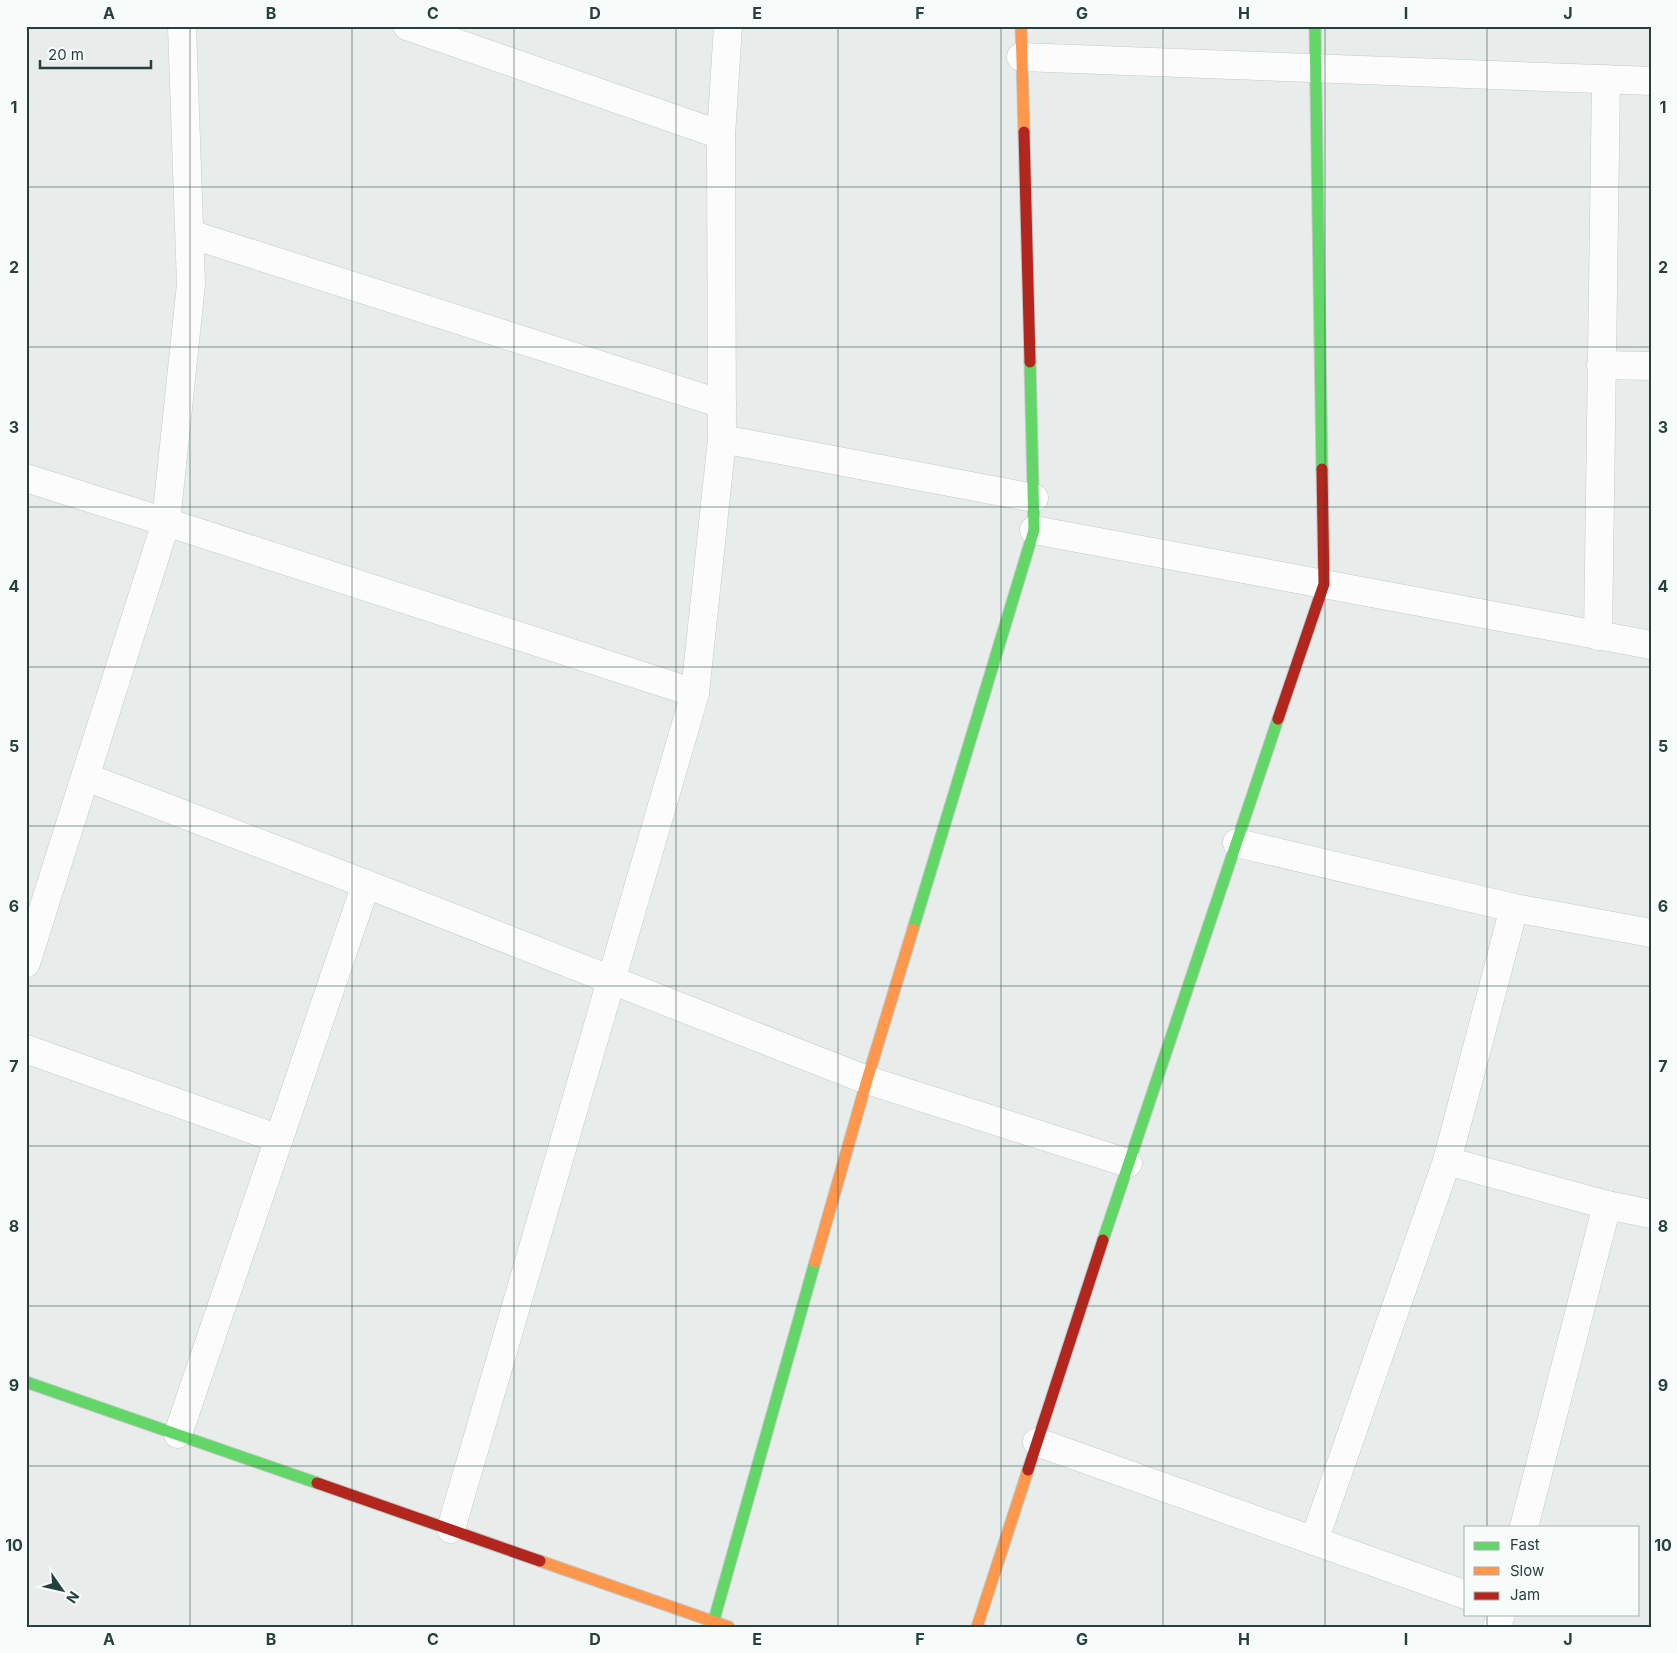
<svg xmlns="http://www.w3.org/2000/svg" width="1677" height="1653" viewBox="0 0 1677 1653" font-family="Inter,sans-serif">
<rect width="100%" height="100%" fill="#e8edeb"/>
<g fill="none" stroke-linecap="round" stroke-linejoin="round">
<defs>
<g id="street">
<path d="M407,26L721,135"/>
<path d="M1021,57L1651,81"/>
<path d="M190,234L722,404"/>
<path d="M1601,365L1651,366"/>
<path d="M722,439L1034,498"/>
<path d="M26,478L166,522L695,693"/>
<path d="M1034,530L1651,645"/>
<path d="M1598,636L1606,79"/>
<path d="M86,777L366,884L867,1080L1128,1163"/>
<path d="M1237,843L1514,908L1651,933"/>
<path d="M26,963L166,522L191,284L182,26"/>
<path d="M26,1049L279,1139"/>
<path d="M1447,1161L1607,1205L1651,1214"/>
<path d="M178,1434L366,884"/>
<path d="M1037,1442L1466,1595"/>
<path d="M1524,1527L1607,1205"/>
<path d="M451,1529L695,693L722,439L721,135L728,26"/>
<path d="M1314,1541L1447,1161L1514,908"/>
<path d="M1497,1627L1501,1614"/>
</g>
<g id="fast">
<path d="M1315,26L1322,469"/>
<path d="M913,929L1034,530L1030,362"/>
<path d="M1103,1240L1278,719"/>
<path d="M26,1382L317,1483"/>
<path d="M712,1627L815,1262"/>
</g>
<g id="slow">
<path d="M1021,26L1024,132"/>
<path d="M815,1262L867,1080L913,929"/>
<path d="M540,1561L729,1627"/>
<path d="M977,1627L1028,1470"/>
</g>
<g id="jam">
<path d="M1024,132L1030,362"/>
<path d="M1278,719L1324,584L1322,469"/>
<path d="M1028,1470L1103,1240"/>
<path d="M317,1483L540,1561"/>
</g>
</defs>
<use href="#street" stroke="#c5cac8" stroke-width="29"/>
<use href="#fast" stroke="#c2c9c7" stroke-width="13"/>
<use href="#slow" stroke="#c2c9c7" stroke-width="13"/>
<use href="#jam" stroke="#c2c9c7" stroke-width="13"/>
<use href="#street" stroke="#fcfcfc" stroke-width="28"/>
<use href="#fast" stroke="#63d668" stroke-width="11"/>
<use href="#slow" stroke="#ff974d" stroke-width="11"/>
<use href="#jam" stroke="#b3261e" stroke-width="11"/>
</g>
<path fill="none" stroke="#25413e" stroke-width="1" stroke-opacity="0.55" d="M190,26V1627M352,26V1627M514,26V1627M676,26V1627M838,26V1627M1001,26V1627M1163,26V1627M1325,26V1627M1487,26V1527M26,187H1651M26,347H1651M26,507H1651M26,667H1651M26,826H1651M26,986H1651M26,1146H1651M26,1306H1651M26,1466H1651M1487,1614V1627"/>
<rect width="1677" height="1653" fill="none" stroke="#f7fbfa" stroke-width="55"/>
<rect x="1464" y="1526" width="175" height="90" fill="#f7fbfa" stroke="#a3b1af"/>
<rect x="1474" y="1542" width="25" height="8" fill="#63d668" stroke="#a3b1af"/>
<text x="1510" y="1550" font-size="15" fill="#25413e">Fast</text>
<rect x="1474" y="1567" width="25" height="8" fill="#ff974d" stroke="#a3b1af"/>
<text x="1510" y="1576" font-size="15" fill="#25413e">Slow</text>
<rect x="1474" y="1592" width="25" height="8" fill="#b3261e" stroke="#a3b1af"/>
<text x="1510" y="1600" font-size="15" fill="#25413e">Jam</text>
<g transform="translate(62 1590) rotate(124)" stroke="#f7fbfa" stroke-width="4" paint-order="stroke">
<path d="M0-4L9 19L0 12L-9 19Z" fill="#25413e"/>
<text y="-8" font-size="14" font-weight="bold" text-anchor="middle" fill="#25413e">N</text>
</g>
<path d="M40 60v8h111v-8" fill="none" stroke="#25413e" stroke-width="2.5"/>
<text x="48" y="60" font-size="15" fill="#25413e" stroke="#f7fbfa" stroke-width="4" paint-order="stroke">20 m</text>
<rect x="28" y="28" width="1622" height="1598" fill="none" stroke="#25413e" stroke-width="2"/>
<g font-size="16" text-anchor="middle" font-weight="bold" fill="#25413e">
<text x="109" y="19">A</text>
<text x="271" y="19">B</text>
<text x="433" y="19">C</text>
<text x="595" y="19">D</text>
<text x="757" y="19">E</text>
<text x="920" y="19">F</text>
<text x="1082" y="19">G</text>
<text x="1244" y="19">H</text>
<text x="1406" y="19">I</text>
<text x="1568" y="19">J</text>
<text x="14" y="113">1</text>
<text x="1663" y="113">1</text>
<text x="14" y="273">2</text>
<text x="1663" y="273">2</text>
<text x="14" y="433">3</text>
<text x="1663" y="433">3</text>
<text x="14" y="592">4</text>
<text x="1663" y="592">4</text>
<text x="14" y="752">5</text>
<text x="1663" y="752">5</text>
<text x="14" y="912">6</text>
<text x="1663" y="912">6</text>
<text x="14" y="1072">7</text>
<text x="1663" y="1072">7</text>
<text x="14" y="1232">8</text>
<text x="1663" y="1232">8</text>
<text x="14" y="1391">9</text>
<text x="1663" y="1391">9</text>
<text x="14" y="1551">10</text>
<text x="1663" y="1551">10</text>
<text x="109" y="1645">A</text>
<text x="271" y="1645">B</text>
<text x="433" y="1645">C</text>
<text x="595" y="1645">D</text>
<text x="757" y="1645">E</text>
<text x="920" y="1645">F</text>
<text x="1082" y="1645">G</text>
<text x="1244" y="1645">H</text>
<text x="1406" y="1645">I</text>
<text x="1568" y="1645">J</text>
</g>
</svg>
